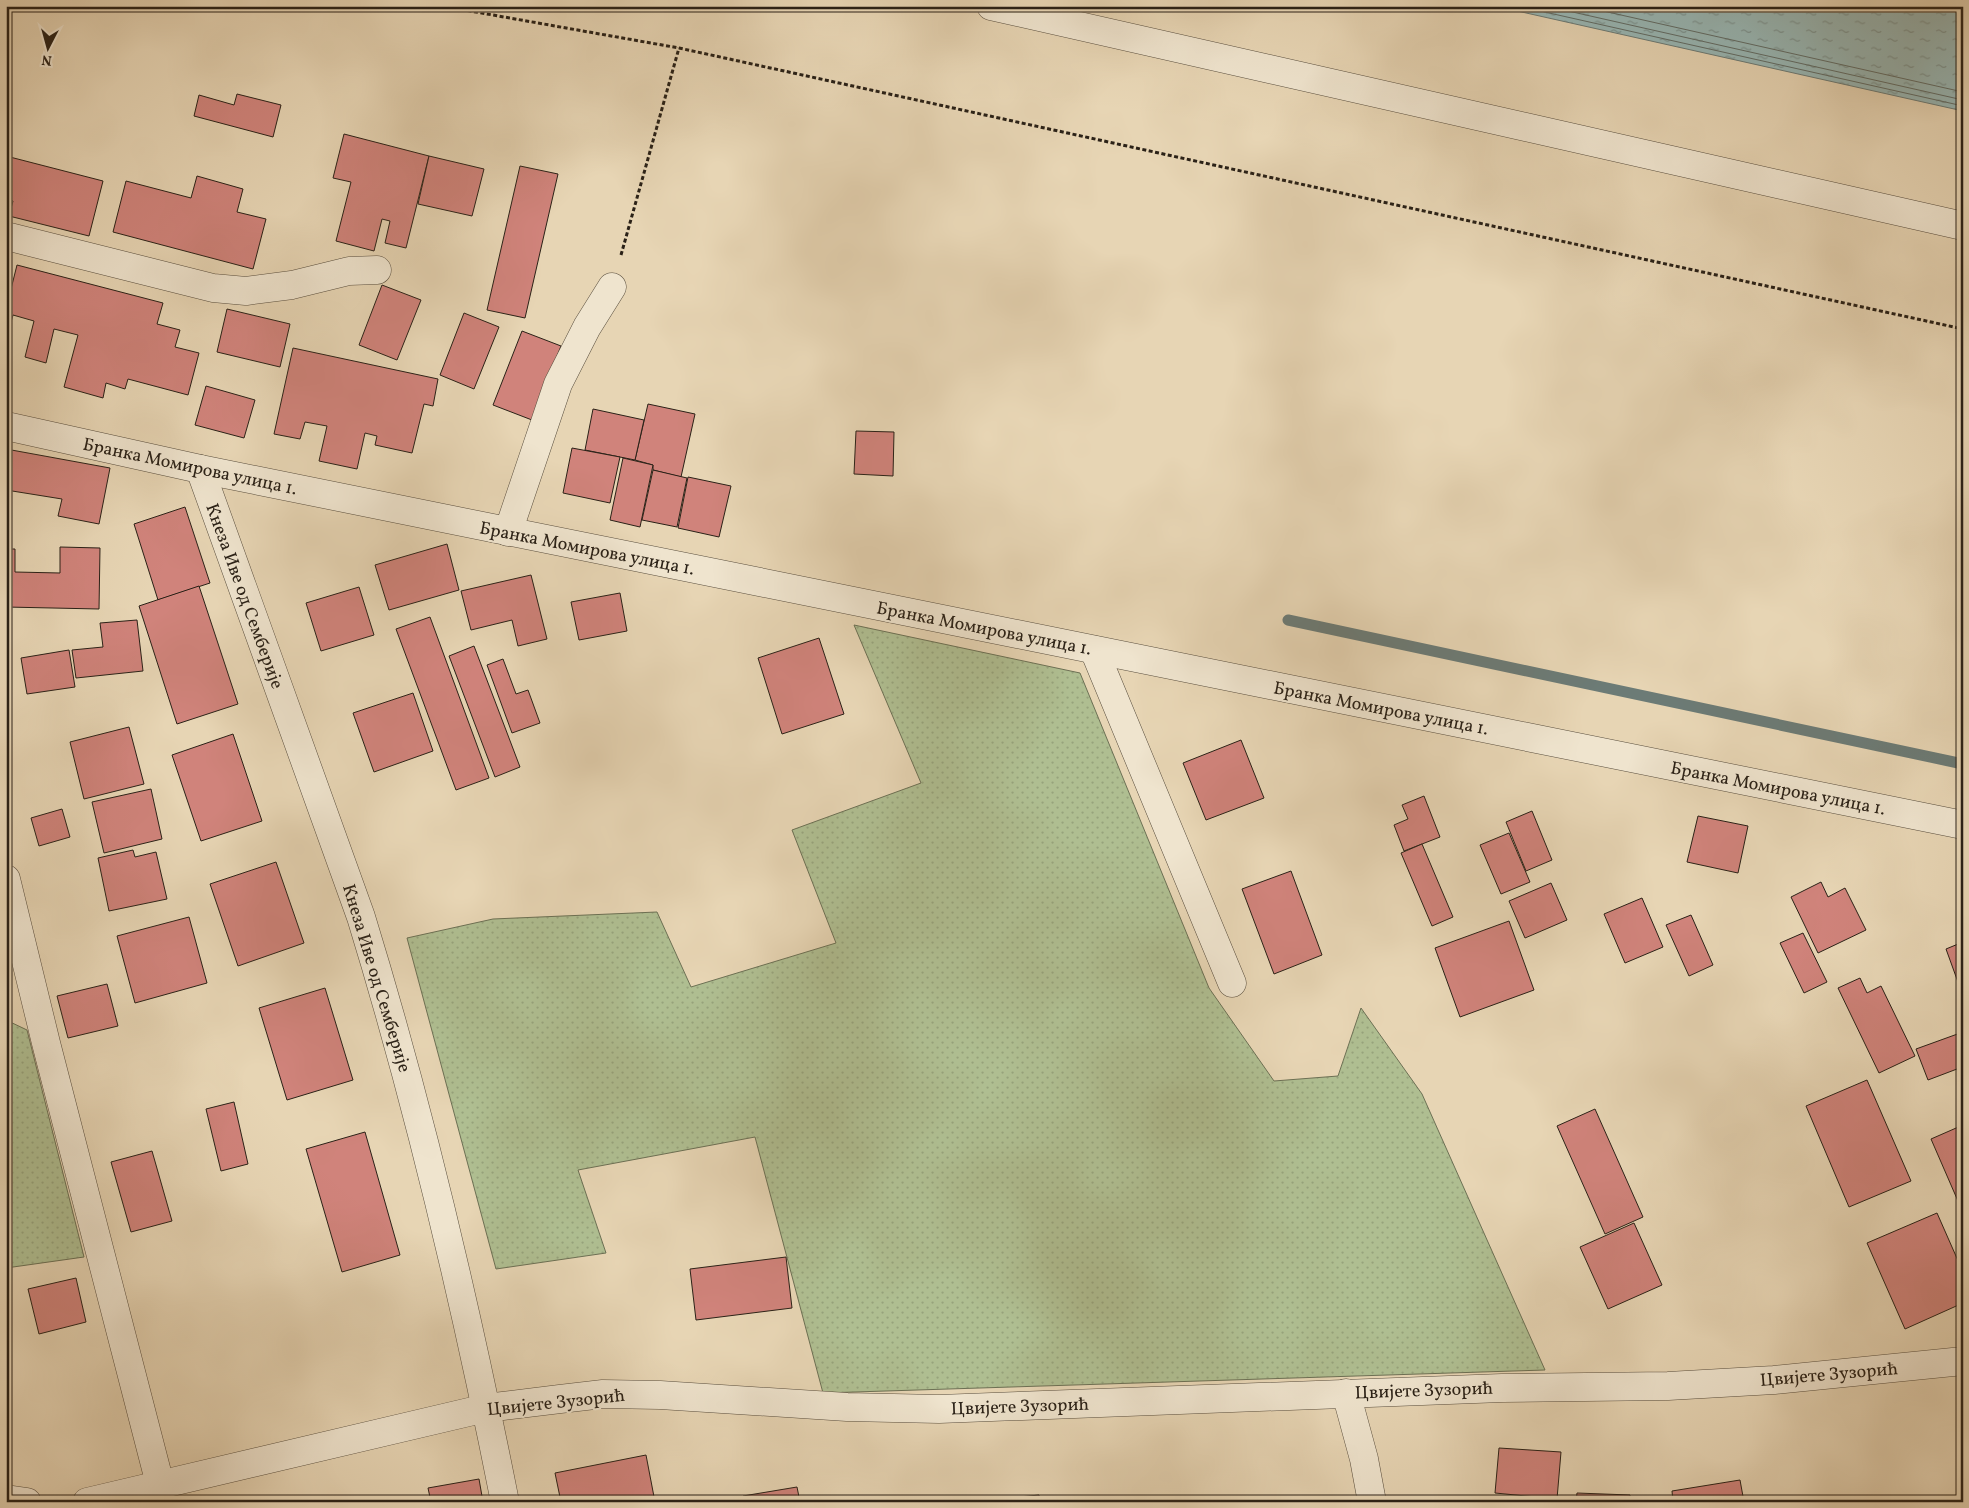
<svg xmlns="http://www.w3.org/2000/svg" width="1969" height="1508" viewBox="0 0 1969 1508" font-family="Vollkorn,serif">
<defs>
<pattern id="grass-dots" width="8" height="8" patternUnits="userSpaceOnUse" patternTransform="scale(1.25)"><rect width="8" height="8" fill="#afbe91"/><path d="M2 2h.1M6 6h.1" fill="none" stroke="#97a37c" stroke-width="1.8" stroke-linecap="round"/></pattern>
<pattern id="water-ripples" width="26" height="14" patternUnits="userSpaceOnUse" patternTransform="scale(1.25)"><rect width="26" height="14" fill="#98b7b5"/><path d="M2 4q2-2 4 0t4 0M15 11q2-2 4 0t4 0" fill="none" stroke="#7c9492"/></pattern>
</defs>
<rect width="100%" height="100%" fill="#e7d5b4"/>
<filter id="stains"><feTurbulence type="fractalNoise" baseFrequency=".004" numOctaves="4"/><feColorMatrix values="0 0 0 0 .2 0 0 0 0 .09 0 0 0 0 .02 0 0 0 .5 -.17"/></filter>
<radialGradient id="worn" r=".72"><stop offset=".6" stop-color="#630" stop-opacity="0"/><stop offset="1" stop-color="#630" stop-opacity=".3"/></radialGradient>
<g fill="url(#grass-dots)" stroke="#6c7054">
<path d="M854,625L1080,673L1209,988L1274,1081L1338,1076L1361,1008L1422,1094L1545,1370L823,1393L755,1137L578,1170L606,1253L496,1269L407,938L493,919L657,912L691,987L836,943L792,830L921,783Z"/>
<path d="M6,1020L27,1030L84,1257L6,1268Z"/>
</g>
<path fill="url(#water-ripples)" stroke="#6c7b76" d="M1495,6H1963V111Z"/>
<g fill="none" stroke-linecap="round" stroke-linejoin="round">
<g stroke="#616c66" stroke-width="1">
<path d="M1518,6L1963,106"/>
<path d="M1546,6L1963,100"/>
<path d="M1581,6L1963,92"/>
</g>
<path stroke="#6c7b76" stroke-width="11" d="M1288,620L1963,764"/>
</g>
<g fill="#d0837b" stroke="#2a2117">
<path d="M237,94L281,105L273,137L194,116L199,95L234,105Z"/>
<path d="M344,134L429,156L406,248L385,243L390,221L382,219L374,251L336,241L351,182L333,178Z"/>
<path d="M6,156L103,181L89,236L9,216L13,201L6,199Z"/>
<path d="M429,156L484,169L472,216L418,204Z"/>
<path d="M520,166L558,174L525,318L487,310Z"/>
<path d="M197,176L243,189L237,212L266,219L253,269L113,232L126,181L191,198Z"/>
<path d="M17,265L163,303L157,324L180,330L175,347L199,353L188,395L128,379L125,389L106,383L103,398L64,387L78,335L54,329L46,363L25,357L34,321L13,315L6,341V288L11,289Z"/>
<path d="M382,285L421,300L397,360L359,345Z"/>
<path d="M227,309L290,324L280,367L217,352Z"/>
<path d="M464,313L499,327L474,389L440,375Z"/>
<path d="M522,331L561,346L532,420L493,405Z"/>
<path d="M293,348L438,379L433,406L424,404L412,453L375,445L377,436L365,433L357,469L319,461L327,426L305,422L300,439L274,434Z"/>
<path d="M206,386L255,400L244,438L195,425Z"/>
<path d="M648,404L695,414L681,477L653,470V465L635,460Z"/>
<path d="M593,409L644,420L635,460L585,450Z"/>
<path d="M856,431L894,432L893,476L854,474Z"/>
<path d="M572,448L620,457L610,503L563,493Z"/>
<path d="M6,449L110,468L99,524L58,516L62,499L6,490Z"/>
<path d="M623,458L653,465L640,527L610,520Z"/>
<path d="M653,470L687,478L677,527L642,520Z"/>
<path d="M688,477L731,486L719,537L678,528Z"/>
<path d="M185,507L210,583L158,600L134,524Z"/>
<path d="M447,544L459,590L389,610L375,565Z"/>
<path d="M60,547L100,548L99,609L6,607V549H15V572L60,573Z"/>
<path d="M531,575L547,639L518,646L512,620L471,630L461,591Z"/>
<path d="M199,586L238,704L177,724L139,606Z"/>
<path d="M359,587L374,635L321,651L306,603Z"/>
<path d="M620,593L627,631L579,640L571,602Z"/>
<path d="M430,617L489,778L456,790L396,629Z"/>
<path d="M137,620L143,671L76,678L72,650L103,647L100,623Z"/>
<path d="M819,638L844,714L782,734L758,658Z"/>
<path d="M474,646L520,767L495,777L449,656Z"/>
<path d="M69,650L75,687L27,694L21,658Z"/>
<path d="M503,659L516,694L528,690L540,723L512,733L487,665Z"/>
<path d="M413,693L433,751L374,772L353,713Z"/>
<path d="M129,727L144,784L84,799L70,742Z"/>
<path d="M233,734L262,821L201,841L172,755Z"/>
<path d="M1241,740L1264,798L1206,820L1183,763Z"/>
<path d="M151,789L162,839L104,853L92,802Z"/>
<path d="M1424,796L1440,837L1404,851L1394,825L1408,819L1402,805Z"/>
<path d="M62,809L70,837L39,846L31,818Z"/>
<path d="M1532,811L1552,860L1526,871L1506,822Z"/>
<path d="M1698,816L1748,826L1738,873L1687,862Z"/>
<path d="M1509,833L1530,882L1501,894L1480,845Z"/>
<path d="M1422,844L1453,917L1432,926L1401,853Z"/>
<path d="M133,850L135,857L156,852L167,899L109,911L98,858Z"/>
<path d="M276,862L304,943L238,966L210,884Z"/>
<path d="M1291,871L1322,955L1274,974L1242,889Z"/>
<path d="M1821,882L1828,897L1845,888L1866,930L1818,953L1791,897Z"/>
<path d="M1551,883L1567,920L1525,938L1509,901Z"/>
<path d="M1642,898L1663,947L1625,963L1604,914Z"/>
<path d="M1691,915L1713,965L1689,976L1666,925Z"/>
<path d="M189,917L207,983L135,1003L117,936Z"/>
<path d="M1509,921L1534,990L1460,1017L1435,948Z"/>
<path d="M1803,933L1827,982L1804,993L1780,943Z"/>
<path d="M1963,942V996L1946,949Z"/>
<path d="M1860,978L1867,993L1881,986L1915,1056L1879,1073L1838,988Z"/>
<path d="M107,984L118,1026L68,1038L57,996Z"/>
<path d="M325,988L353,1080L287,1100L259,1008Z"/>
<path d="M1963,1032V1075L1960,1076L1957,1069L1928,1080L1916,1049Z"/>
<path d="M1867,1080L1911,1181L1849,1207L1806,1106Z"/>
<path d="M234,1102L248,1164L221,1171L206,1109Z"/>
<path d="M1595,1109L1643,1217L1605,1234L1557,1126Z"/>
<path d="M1963,1125V1208H1961L1931,1139Z"/>
<path d="M365,1132L400,1255L342,1272L306,1149Z"/>
<path d="M152,1151L172,1221L131,1232L111,1162Z"/>
<path d="M1937,1213L1963,1272V1303L1905,1329L1867,1243Z"/>
<path d="M1634,1223L1662,1285L1608,1309L1580,1247Z"/>
<path d="M786,1257L792,1308L696,1320L690,1269Z"/>
<path d="M76,1278L86,1322L39,1334L28,1289Z"/>
<path d="M1499,1448L1561,1452L1557,1499L1495,1493Z"/>
<path d="M646,1455L655,1502H561L555,1473Z"/>
<path d="M479,1479L483,1502H431L428,1488Z"/>
<path d="M1740,1480L1744,1502H1673L1672,1491Z"/>
<path d="M797,1487L800,1502H744L743,1496Z"/>
<path d="M1577,1493L1630,1495V1502H1576Z"/>
<path d="M1039,1495L1040,1502L979,1501Z"/>
<path d="M1511,1499L1549,1502H1511Z"/>
</g>
<g fill="none" stroke-linecap="round" stroke-linejoin="round">
<defs>
<g id="minor">
<path d="M991,6L1963,226"/>
<path d="M6,236L213,288L246,291L292,285L349,271L377,270"/>
<path d="M6,426L200,469L1963,825"/>
<path d="M200,469L361,917C420,1109 466,1305 505,1502"/>
<path d="M508,532L558,384L587,327L612,287"/>
<path d="M1094,650L1232,983"/>
<path d="M6,879L46,1043L160,1484"/>
<path d="M1346,1393L1364,1459L1372,1502"/>
<path d="M6,1499L27,1502"/>
<path d="M87,1502L486,1408L560,1399L603,1394L660,1395L847,1407L939,1409L1502,1388L1668,1386L1774,1380L1963,1361"/>
</g>
</defs>
<use href="#minor" stroke="#594e3e" stroke-width="29"/>
<g stroke="#2a2117" stroke-width="3" stroke-dasharray="4 2.5" stroke-linecap="butt">
<path d="M442,6L679,48L1963,329"/>
<path d="M621,255L679,48"/>
</g>
<use href="#minor" stroke="#efe4ce" stroke-width="28"/>
</g>
<g text-anchor="middle" stroke-width="4" stroke-linejoin="round" paint-order="stroke">
<g font-size="18" fill="#2a2117" stroke="#efe4ce">
<text transform="translate(190 466) rotate(12)" y="6">Бранка Момирова улица 1.</text>
<text transform="translate(587 548) rotate(11)" y="6">Бранка Момирова улица 1.</text>
<text transform="translate(245 596) rotate(70)" y="6">Кнеза Иве од Семберије</text>
<text transform="translate(984 628) rotate(11)" y="6">Бранка Момирова улица 1.</text>
<text transform="translate(1381 708) rotate(11)" y="6">Бранка Момирова улица 1.</text>
<text transform="translate(1778 788) rotate(11)" y="6">Бранка Момирова улица 1.</text>
<text transform="translate(377 978) rotate(73)" y="6">Кнеза Иве од Семберије</text>
<text transform="translate(1829 1374) rotate(-5)" y="6">Цвијете Зузорић</text>
<text transform="translate(1424 1390) rotate(-2)" y="6">Цвијете Зузорић</text>
<text transform="translate(556 1402) rotate(-6)" y="6">Цвијете Зузорић</text>
<text transform="translate(1020 1406) rotate(-2)" y="6">Цвијете Зузорић</text>
</g>
</g>
<rect width="1969" height="1508" fill="none" stroke="#e7d5b4" stroke-width="25"/>
<rect x="8" y="8" width="1954" height="1493" fill="none" stroke="#2a2117" stroke-width="2.5"/>
<rect x="12" y="12" width="1944" height="1483" fill="none" stroke="#2a2117"/>
<g transform="translate(48 48) rotate(186)" stroke="#efe4ce" stroke-width="4" paint-order="stroke">
<path d="M0-4L9 19L0 12L-9 19Z" fill="#2a2117"/>
<text y="-8" font-size="14" font-weight="bold" text-anchor="middle" fill="#2a2117">N</text>
</g>
<rect width="100%" height="100%" filter="url(#stains)"/>
<rect width="100%" height="100%" fill="url(#worn)"/>
</svg>
